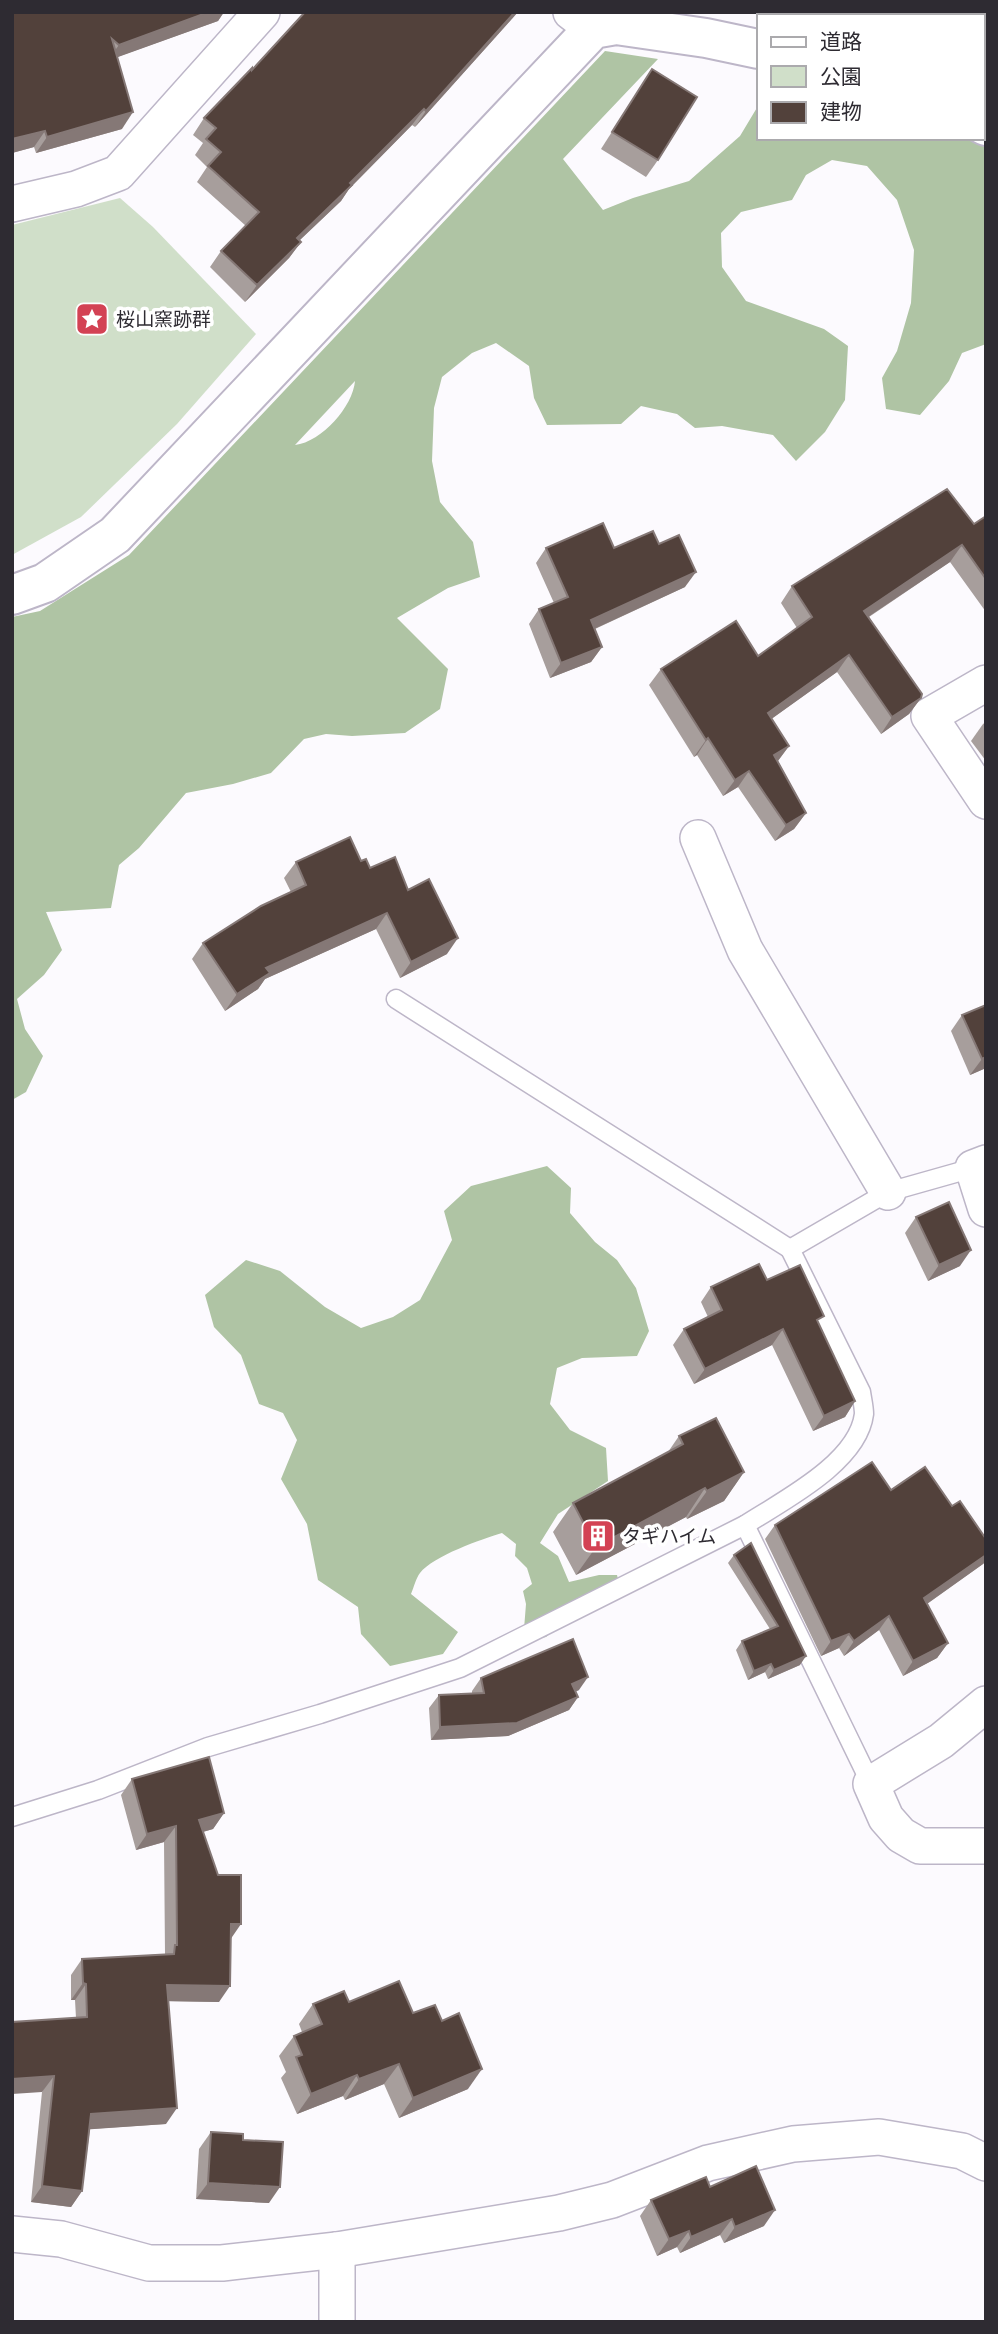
<svg xmlns="http://www.w3.org/2000/svg" width="998" height="2334" viewBox="0 0 998 2334" font-family="Commissioner,'Noto Sans JP',sans-serif">
<rect width="100%" height="100%" fill="#fcfafe"/>
<path fill="#d0dfc9" d="M120,198L153,227L256,334L177,424L81,517L12,555V225Z"/>
<g fill="#afc4a4" fill-rule="evenodd">
<path d="M605,51L658,59L563,159L603,210L633,198L689,181L740,136L758,106V138H976L986,142V344L962,353L949,381L920,415L886,409L882,378L897,351L911,303L914,250L897,200L867,166L832,160L806,175L792,200L741,212L721,233L722,267L746,301L824,329L848,346L845,400L825,432L796,461L773,435L722,426L695,428L677,414L641,406L621,424L547,425L534,398L529,366L496,343L472,353L442,377L434,408L432,461L440,502L473,542L480,577L448,588L397,618L448,669L440,709L405,733L352,736L326,734L304,739L271,773L233,784L186,793L139,848L119,865L111,908L46,912L62,950L44,975L17,999L25,1029L43,1056L26,1092L12,1100V617L40,611L129,555ZM355,381C353,406 322,442 295,445Z"/>
<path d="M547,1166L571,1188L570,1213L595,1242L617,1260L636,1288L649,1331L637,1356L582,1358L557,1368L550,1404L570,1430L606,1448L608,1481L558,1514L540,1543L558,1556L569,1582L599,1575H617L619,1583L563,1622L546,1637L530,1640L524,1629L526,1604L523,1591L532,1584L527,1568L515,1556L516,1544L502,1533C482,1539 433,1556 420,1573C416,1578 414,1587 411,1594L458,1632L443,1654L390,1666L361,1634L358,1607L318,1580L307,1524L281,1479L297,1440L283,1413L259,1404L241,1355L214,1327L205,1295L246,1260L280,1271L325,1307L361,1328L393,1317L420,1300L452,1240L444,1211L471,1186Z"/>
</g>
<g fill="none" stroke-linecap="round" stroke-linejoin="round">
<defs>
<g id="lane">
<path d="M396,999L790,1249L888,1192L973,1168"/>
<path d="M745,1525C782,1501 858,1463 864,1414C864,1407 862,1399 861,1392L790,1249"/>
<path d="M12,1817L98,1790L208,1747L320,1714L460,1668L745,1525L871,1784"/>
</g>
<g id="street">
<path d="M571,12L593,29"/>
<path d="M12,204L76,189L118,173L262,12"/>
<path d="M986,683L929,716L986,801"/>
<path d="M698,838L745,950L888,1192"/>
<path d="M986,1163L973,1168L986,1209"/>
<path d="M986,1704L941,1741L871,1784L886,1818L901,1835L920,1846H986"/>
<path d="M12,2234L61,2239L149,2263H222L337,2250L559,2213L612,2200L708,2163L793,2144L879,2137L962,2151L986,2163"/>
<path d="M337,2322V2250"/>
</g>
<g id="secondary">
<path d="M982,124L986,126"/>
<path d="M12,595L45,583L115,535L593,29L616,25L706,38L758,49"/>
</g>
</defs>
<use href="#lane" stroke="#bdb6c8" stroke-width="21"/>
<use href="#street" stroke="#bdb6c8" stroke-width="38"/>
<use href="#secondary" stroke="#bdb6c8" stroke-width="42"/>
<use href="#lane" stroke="#fff" stroke-width="18"/>
<use href="#street" stroke="#fff" stroke-width="35"/>
<use href="#secondary" stroke="#fff" stroke-width="38"/>
</g>
<g fill="#a79e9c">
<path d="M12,12H224L218,21L117,57L122,129L36,153L34,147L12,153Z"/>
<path d="M305,12H518L415,127L412,125L349,189L341,201L299,241L301,242L289,258L245,302L210,267L221,251L246,226L197,182L207,167L195,155L203,143L193,135L204,118L252,70Z"/>
<path d="M652,69L658,160L646,177L601,149Z"/>
<path d="M986,516V612L950,562L869,617L921,698L909,714L881,734L837,672L771,719L789,746L778,761L806,813L794,829L775,841L738,787L723,796L697,755L694,757L649,685L661,669L758,656L797,628L781,603L792,586L974,524Z"/>
<path d="M659,544L685,587L595,629L602,647L591,662L550,678L529,624L539,609L554,603L536,563L546,548H614Z"/>
<path d="M986,722V761L971,741L983,724Z"/>
<path d="M361,861L370,868L408,890L447,954L400,978L376,929L265,979L258,989L225,1011L192,959L203,943L291,892L284,878L296,862Z"/>
<path d="M962,1015L986,1068L970,1075L951,1031Z"/>
<path d="M916,1217L960,1266L928,1281L905,1233Z"/>
<path d="M711,1287L819,1324L855,1401L845,1417L813,1431L772,1345L694,1384L673,1345L684,1329L708,1317L701,1302Z"/>
<path d="M679,1436L744,1472L724,1501L687,1519L686,1517L576,1575L553,1532L573,1503L668,1452Z"/>
<path d="M891,1490L952,1506L986,1539V1561L983,1564L927,1604L948,1643L937,1658L903,1676L879,1630L844,1656L839,1648L821,1656L765,1539L775,1525Z"/>
<path d="M751,1543L800,1665L768,1679L765,1672L748,1680L736,1650L742,1641L770,1629L728,1563L734,1555Z"/>
<path d="M481,1678L579,1690L575,1692L578,1697L569,1710L508,1736L431,1740L429,1708L439,1695L472,1693V1691Z"/>
<path d="M132,1779L224,1813L213,1829L203,1832L231,1938L219,2002L169,2001L166,2124L90,2129L82,2191L71,2207L31,2202L42,2092L76,2018L75,2000H71V1975L82,1959L165,1954L164,1842L136,1850L121,1795Z"/>
<path d="M349,2002L413,2013L468,2089L399,2118L384,2084L345,2100L343,2096L297,2114L281,2078L286,2072L279,2056L294,2036L302,2032L299,2024L313,2004Z"/>
<path d="M211,2132L243,2140L269,2203L196,2199L199,2149Z"/>
<path d="M710,2187L764,2226L724,2243L720,2235L680,2253L677,2247L657,2256L640,2216L651,2200Z"/>
</g>
<g fill="#857876">
<path d="M209,12H224L218,21L107,61L119,45Z"/>
<path d="M515,12H518L415,127L426,111Z"/>
<path d="M424,109L412,125L349,189L341,201L285,254L297,238Z"/>
<path d="M133,112L122,129L36,153L47,137Z"/>
<path d="M45,131L34,147L12,153V139Z"/>
<path d="M301,242L289,258L245,302L257,285Z"/>
<path d="M962,545L950,562L853,627L864,611Z"/>
<path d="M696,572L685,587L581,635L591,620Z"/>
<path d="M602,647L591,662L550,678L561,663Z"/>
<path d="M849,655L837,672L756,730L768,713Z"/>
<path d="M921,698L909,714L881,734L892,717Z"/>
<path d="M708,738L697,755L694,757L706,740Z"/>
<path d="M789,746L777,762L774,755Z"/>
<path d="M749,771L738,787L723,796L735,780Z"/>
<path d="M806,813L794,829L775,841L786,825Z"/>
<path d="M387,913L376,929L265,979L258,989L225,1011L237,994L266,968Z"/>
<path d="M458,938L447,954L400,978L411,962Z"/>
<path d="M986,1057V1068L970,1075L982,1059Z"/>
<path d="M971,1250L960,1266L928,1281L939,1265Z"/>
<path d="M783,1329L772,1345L694,1384L705,1369Z"/>
<path d="M855,1401L845,1417L813,1431L824,1416Z"/>
<path d="M744,1472L724,1501L687,1519L707,1491Z"/>
<path d="M705,1488L686,1517L576,1575L596,1547Z"/>
<path d="M986,1555V1561L983,1564L914,1613L924,1598Z"/>
<path d="M889,1616L879,1630L844,1656L854,1641Z"/>
<path d="M849,1634L839,1648L821,1656L831,1641Z"/>
<path d="M948,1643L937,1658L903,1676L913,1661Z"/>
<path d="M806,1656L800,1665L768,1679L774,1670Z"/>
<path d="M771,1664L765,1672L748,1680L754,1671Z"/>
<path d="M588,1677L579,1690L563,1697L572,1684Z"/>
<path d="M578,1697L569,1710L508,1736L431,1740L440,1727Z"/>
<path d="M224,1813L213,1829L188,1836L199,1820Z"/>
<path d="M176,1826L164,1842L136,1850L147,1834Z"/>
<path d="M231,1924H241L230,1940Z"/>
<path d="M83,1983L86,1984L75,2000H71Z"/>
<path d="M167,1985L230,1986L219,2002L156,2001Z"/>
<path d="M399,2064L384,2084L345,2100L359,2079Z"/>
<path d="M482,2069L468,2089L399,2118L413,2098Z"/>
<path d="M357,2075L343,2096L297,2114L311,2094Z"/>
<path d="M54,2076L42,2092L12,2094V2079Z"/>
<path d="M177,2108L166,2124L80,2130L91,2114Z"/>
<path d="M208,2183L280,2187L269,2203L196,2199Z"/>
<path d="M42,2186L82,2191L71,2207L31,2202Z"/>
<path d="M775,2210L764,2226L724,2243L735,2227Z"/>
<path d="M732,2219L720,2235L680,2253L691,2237Z"/>
<path d="M689,2231L677,2247L657,2256L669,2239Z"/>
</g>
<g fill="#52413b" stroke="#857876" stroke-width="2">
<path d="M12,12H209L119,45L112,39L133,112L47,137L45,131L12,139Z"/>
<path d="M305,12H515L426,111L424,109L350,183L352,185L297,238L301,242L257,285L221,251L259,212L208,166L221,152L206,139L216,128L204,118L252,68V70Z"/>
<path d="M652,69L697,97L658,160L612,132Z"/>
<path d="M947,489L974,524L986,516V579L962,545L864,611L922,694L921,698L892,717L849,655L768,713L789,746L774,755L806,813L786,825L749,771L735,780L708,738L706,740L661,669L736,621L758,656L812,617L792,586Z"/>
<path d="M603,523L614,548L653,531L659,544L679,535L696,572L591,620L602,647L561,663L539,609L568,597L546,548Z"/>
<path d="M350,837L361,861L366,859L370,868L395,857L408,890L429,879L458,938L411,962L387,913L266,968L270,973L237,994L203,943L261,906L306,885L296,862Z"/>
<path d="M986,1005V1057L982,1059L962,1015Z"/>
<path d="M949,1202L971,1250L939,1265L916,1217Z"/>
<path d="M759,1264L767,1280L800,1265L824,1316L817,1320L855,1401L824,1416L783,1329L705,1369L684,1329L722,1310L711,1287Z"/>
<path d="M716,1418L744,1472L707,1491L705,1488L596,1547L573,1503L683,1444L679,1436Z"/>
<path d="M872,1462L891,1490L925,1467L952,1506L960,1501L986,1539V1555L924,1598L948,1643L913,1661L889,1616L854,1641L849,1634L831,1641L775,1525Z"/>
<path d="M751,1543L806,1656L774,1670L771,1664L754,1671L742,1641L778,1626L734,1555Z"/>
<path d="M573,1639L588,1677L572,1684L578,1697L517,1723L440,1727L439,1695L484,1693L481,1678Z"/>
<path d="M209,1757L224,1813L199,1820L218,1875H241V1924H231L230,1986L167,1985L177,2108L91,2114L82,2191L42,2186L54,2076L12,2079V2022L87,2017L86,1984L83,1983L82,1959L174,1954L175,1945H177L176,1826L147,1834L132,1779Z"/>
<path d="M399,1981L413,2013L435,2005L442,2021L459,2013L482,2069L413,2098L399,2064L359,2079L357,2075L311,2094L296,2057L302,2055L294,2036L322,2024L313,2004L344,1991L349,2002Z"/>
<path d="M211,2132L243,2134V2140L283,2142L280,2187L208,2183Z"/>
<path d="M756,2166L775,2210L735,2227L732,2219L691,2237L689,2231L669,2239L651,2200L706,2177L710,2187Z"/>
</g>
<defs>
<symbol id="sight-square" viewBox="-11 -11 22 22"><rect x="-9" y="-9" width="18" height="18" rx="4" fill="#d34254" stroke="#fff"/><path d="M0-6L1.8-2.2L6-1.7L2.9 1.2L3.7 5.4L0 3.3L-3.7 5.4L-2.9 1.2L-6-1.7L-1.8-2.2Z" fill="#fff"/></symbol>
<symbol id="building-square" viewBox="-11 -11 22 22"><rect x="-9" y="-9" width="18" height="18" rx="4" fill="#d34254" stroke="#fff"/><path d="M-4-6H4V6H1V3H-1V6H-4ZM-2.5-4.3h1.7v1.8h-1.7ZM.8-4.3h1.7v1.8H.8ZM-2.5-1h1.7V.8h-1.7ZM.8-1h1.7V.8H.8Z" fill="#fff"/></symbol>
</defs>
<g fill-rule="evenodd">
<use href="#sight-square" x="73" y="300" width="38" height="38"/>
<use href="#building-square" x="579" y="1517" width="38" height="38"/>
</g>
<g text-anchor="middle" stroke-width="7" stroke-linejoin="round" paint-order="stroke">
<g font-size="19" fill="#2e2b32" stroke="#fff" text-anchor="start">
<text x="116" y="326">桜山窯跡群</text>
<text x="622" y="1543">タギハイム</text>
</g>
</g>
<rect width="998" height="2334" fill="none" stroke="#2e2b32" stroke-width="28"/>
<rect x="757" y="14" width="228" height="126" fill="#ffffff" stroke="#abaaad" stroke-width="2"/>
<rect x="771" y="37" width="35" height="10" fill="#ffffff" stroke="#abaaad" stroke-width="2"/>
<text x="820" y="49" font-size="21" fill="#2e2b32">道路</text>
<rect x="771" y="66" width="35" height="21" fill="#d0dfc9" stroke="#abaaad" stroke-width="2"/>
<text x="820" y="84" font-size="21" fill="#2e2b32">公園</text>
<rect x="771" y="102" width="35" height="21" fill="#52413b" stroke="#abaaad" stroke-width="2"/>
<text x="820" y="119" font-size="21" fill="#2e2b32">建物</text>
</svg>
